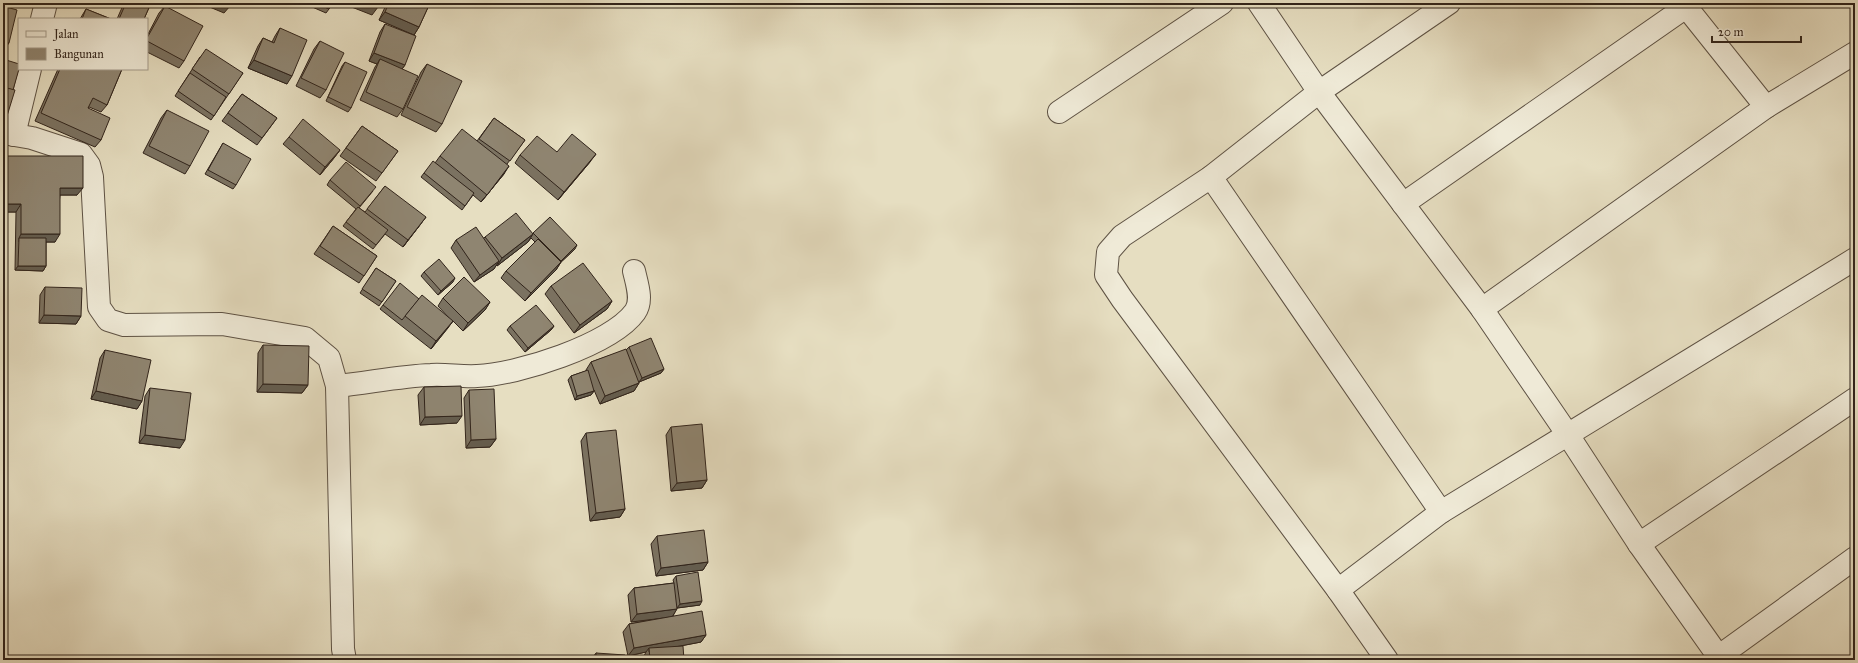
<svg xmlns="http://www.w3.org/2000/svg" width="1858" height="663" viewBox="0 0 1858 663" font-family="'IM FELL Great Primer',serif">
<rect width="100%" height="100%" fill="#e6dec1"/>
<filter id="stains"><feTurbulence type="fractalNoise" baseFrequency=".005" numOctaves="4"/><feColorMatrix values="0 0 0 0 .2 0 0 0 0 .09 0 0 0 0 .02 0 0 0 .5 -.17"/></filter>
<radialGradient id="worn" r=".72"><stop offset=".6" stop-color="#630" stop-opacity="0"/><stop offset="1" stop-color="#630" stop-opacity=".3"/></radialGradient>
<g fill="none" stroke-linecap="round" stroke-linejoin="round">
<defs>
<g id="minor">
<path d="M1259,3L1319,92L1482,309L1568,435L1639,544L1721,660"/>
<path d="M1683,3L1766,107"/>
<path d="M42,19L46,3"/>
<path d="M1059,112L1222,3"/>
<path d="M3,133L32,138L81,154L89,165L92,177L99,307L108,320L124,325L222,324L305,338L329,358L337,386L343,649L345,660"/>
<path d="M14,135L30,69"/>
<path d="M1211,177L1441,512"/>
<path d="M1403,204L1686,7"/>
<path d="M1482,309L1766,107L1855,53"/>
<path d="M337,386C368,383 400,376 431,375C446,374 462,377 477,376C516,375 611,345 635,312C643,301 637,284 634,271"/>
<path d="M1639,544L1855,399"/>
<path d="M1338,590L1441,512L1855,259"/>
<path d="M1718,657L1855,558"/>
<path d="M1387,660L1338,590L1122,299L1106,275L1108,252L1122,236L1211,177L1319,92L1449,3"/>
</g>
</defs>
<use href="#minor" stroke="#5e5244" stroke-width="24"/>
<use href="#minor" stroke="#efead7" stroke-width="22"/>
</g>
<g fill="#7b7261" stroke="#31241b">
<path d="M124,3H151L144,19H117Z"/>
<path d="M303,3H332L329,9L326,13Z"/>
<path d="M387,3H430L419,27L414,35L379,20Z"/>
<path d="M165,6L184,61L179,68L147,52V36L159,13Z"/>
<path d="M86,9L111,19H80Z"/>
<path d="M385,24L405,65L402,69L403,109L397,117L360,100L375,67L377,64L369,61L380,32Z"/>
<path d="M280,28L287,84L248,68L258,46L263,38L272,42L275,36Z"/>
<path d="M320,41L326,90L320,98L296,86L314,49Z"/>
<path d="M200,57L243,73L211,120L175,96Z"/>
<path d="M345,62L351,108L348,112L326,101L342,66Z"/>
<path d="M427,64L442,124L436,132L401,115L421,72Z"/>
<path d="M58,69H122L107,105L101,112L89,107L88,108L101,140L95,147L35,121Z"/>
<path d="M242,94L277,118L257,145L222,121Z"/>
<path d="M167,110L190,166L185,174L143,153L161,118Z"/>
<path d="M494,118L525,140L507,164L504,174L481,202L473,195L462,210L421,177L424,173L435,163L440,156L477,141Z"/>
<path d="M362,126L398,151L376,181L340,156Z"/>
<path d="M289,137L340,150L334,158L320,175L283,144Z"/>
<path d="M223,143L236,185L233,189L205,174Z"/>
<path d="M557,152L590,162L558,200L515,163L520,155Z"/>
<path d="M3,156L77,195H60L55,242H46V266L43,271L15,270L16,212H3Z"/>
<path d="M330,180L373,191L359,208L365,212L385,186L420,225L403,247L385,234L373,249L343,226L356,209L327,185Z"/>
<path d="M550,217L575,249L561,262L556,270L525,301L501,278L506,271L535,242L531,238L528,242L497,266L496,265L494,269L474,282L451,248L456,240L484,238L485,237L533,234Z"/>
<path d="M333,226L377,256L359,283L314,254Z"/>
<path d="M376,268L396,281L379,306L360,293Z"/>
<path d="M424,272L453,282L438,295L421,276Z"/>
<path d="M551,286L612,301L607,309L574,333L545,294Z"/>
<path d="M45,287L81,316L76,324L39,323L40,295Z"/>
<path d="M443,298L490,302L485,310L463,331L453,321L431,349L380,309L383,305L419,299L449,318L438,306Z"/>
<path d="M510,326H554L551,330L525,352L507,330Z"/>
<path d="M263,345L308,385L302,393L257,392L258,353Z"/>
<path d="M629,347L664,369L661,373L639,382V383L634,391L600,404L594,390V391L591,395L575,400L568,380L571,376L586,371V370L591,362L626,350Z"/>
<path d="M105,350L142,401L137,409L91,399L100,358Z"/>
<path d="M424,387L457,423L420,425L418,395Z"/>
<path d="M150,388L180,448L139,443L145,396Z"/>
<path d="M469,390L496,439L490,447L466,448L464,398Z"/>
<path d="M671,427L707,480L702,488L671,491L666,435Z"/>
<path d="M586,433L625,509L620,517L590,521L581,441Z"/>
<path d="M657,536L708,562L703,570L656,576L651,544Z"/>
<path d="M676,576L700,605L677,608L673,616L706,635L701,642L680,646L684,660H644V656L646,652L628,656L623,632L629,624L660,618L631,622L628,595L634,588L674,583L673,580Z"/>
<path d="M596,653L625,660H593V657Z"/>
</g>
<g fill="#645d4f" stroke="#31241b">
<path d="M200,3H224L230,6L224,13Z"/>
<path d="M266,3H276L274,6Z"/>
<path d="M351,3H368L378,7L372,15L349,6Z"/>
<path d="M385,12L419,27L414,35L379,20Z"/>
<path d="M3,41L9,43L3,51Z"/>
<path d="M374,53L405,65L399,73L380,59L377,64L369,61Z"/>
<path d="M254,60L292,76L287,84L248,68Z"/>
<path d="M3,115L7,116L3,122Z"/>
<path d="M340,150L334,158L320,175L325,167Z"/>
<path d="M596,154L590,162L558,200L564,192Z"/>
<path d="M509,166L504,174L481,202L487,195Z"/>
<path d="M60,188H83L77,195H55Z"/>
<path d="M3,204H21L16,212H3Z"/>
<path d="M426,217L420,225L403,247L408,240Z"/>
<path d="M21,234H60L55,242H19V238Z"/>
<path d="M533,234L528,242L497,266L502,258Z"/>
<path d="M577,245L575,249L558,265L561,261Z"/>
<path d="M499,261L494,269L474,282L480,275Z"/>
<path d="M561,262L556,270L525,301L531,293Z"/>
<path d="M18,266H46L43,271L15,270Z"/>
<path d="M455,278L453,282L438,295L441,291Z"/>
<path d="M612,301L607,309L574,333L580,325Z"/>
<path d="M490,302L485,310L463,331L468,323Z"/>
<path d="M44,315L81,316L76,324L39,323Z"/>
<path d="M453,321L448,328L431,349L436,341Z"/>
<path d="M554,326L551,330L525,352L528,348Z"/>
<path d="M664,369L661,373L639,382L642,378Z"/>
<path d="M639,383L634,391L600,404L605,396Z"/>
<path d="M263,384L308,385L302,393L257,392Z"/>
<path d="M96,391L142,401L137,409L91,399Z"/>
<path d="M594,391L591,395L575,400L577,396Z"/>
<path d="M462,416L457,423L420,425L425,417Z"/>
<path d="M145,435L185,440L180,448L139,443Z"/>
<path d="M496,439L490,447L466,448L471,440Z"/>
<path d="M707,480L702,488L671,491L677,483Z"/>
<path d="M625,509L620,517L590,521L596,513Z"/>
<path d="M708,562L703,570L656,576L661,568Z"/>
<path d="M702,601L700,605L677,608L680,604Z"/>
<path d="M677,609L672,617L631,622L637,614Z"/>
<path d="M706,635L701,642L649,652V648L646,652L628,656L634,648Z"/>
</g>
<g fill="#8f8571" stroke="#31241b">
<path d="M126,3H151L144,19H119Z"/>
<path d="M224,3H231L230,6Z"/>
<path d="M315,3H332L329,9Z"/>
<path d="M368,3H380L378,7Z"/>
<path d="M389,3H430L419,27L385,12Z"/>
<path d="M3,6L17,10L9,43L3,41Z"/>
<path d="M165,6L203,26L184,61L147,41V38Z"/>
<path d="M86,9L111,19H82Z"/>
<path d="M385,24L416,36L405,65L374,53Z"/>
<path d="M280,28L307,40L292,76L254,60L263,38L274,43Z"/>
<path d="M320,41L344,53L326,90L301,78Z"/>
<path d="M206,49L243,73L229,94L192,69Z"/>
<path d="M3,59L19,64V69L13,90L3,87Z"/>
<path d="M380,59L418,76L403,109L366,92Z"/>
<path d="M345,62L367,72L351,108L328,97Z"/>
<path d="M427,64L462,81L442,124L407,107Z"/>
<path d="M60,69H122L107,105L93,98L88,108L110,118L101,140L41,113Z"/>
<path d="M190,73L226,97L214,116L178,91Z"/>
<path d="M3,87L15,90L7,116L3,115Z"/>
<path d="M242,94L277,118L262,138L228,113Z"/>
<path d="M167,110L209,131L190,166L149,146Z"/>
<path d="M494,118L525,140L510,161L479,139Z"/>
<path d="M303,119L340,150L325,167L289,137Z"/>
<path d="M362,126L398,151L382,173L346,148Z"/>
<path d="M462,129L509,166L487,195L440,156Z"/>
<path d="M572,134L596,154L564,192L520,155L537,136L557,152Z"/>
<path d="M223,143L251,159L236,185L208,170Z"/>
<path d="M3,156H83V188H60V234H21V204H3Z"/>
<path d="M433,161L474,193L465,206L424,173Z"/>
<path d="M346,162L376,187L360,206L330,180Z"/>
<path d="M385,186L426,217L408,240L367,209Z"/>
<path d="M358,207L388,230L376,245L346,222Z"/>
<path d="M516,213L533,234L502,258L485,237Z"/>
<path d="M550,217L577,245L561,261L533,233Z"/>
<path d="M333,226L377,256L364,276L320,246Z"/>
<path d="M476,227L499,261L480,275L456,240Z"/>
<path d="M19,238H46V266H18Z"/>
<path d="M538,239L561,262L531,293L506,271Z"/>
<path d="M439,259L455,278L441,291L424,272Z"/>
<path d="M583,263L612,301L580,325L551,286Z"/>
<path d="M376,268L396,281L382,302L362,289Z"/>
<path d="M464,277L490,302L468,323L443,298Z"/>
<path d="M400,283L419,299L402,320L383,305Z"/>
<path d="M45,287L82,288L81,316L44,315Z"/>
<path d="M422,295L453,321L436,341L405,316Z"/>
<path d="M536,305L554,326L528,348L510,326Z"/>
<path d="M651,338L664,369L642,378L629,347Z"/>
<path d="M263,345L309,346L308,385L263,384Z"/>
<path d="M626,349L639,383L605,396L591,362Z"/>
<path d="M105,350L151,360L142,401L96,391Z"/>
<path d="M588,370L594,391L577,396L571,376Z"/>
<path d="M461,386L462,416L425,417L424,387Z"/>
<path d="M150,388L191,393L185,440L145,435Z"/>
<path d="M494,389L496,439L471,440L469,390Z"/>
<path d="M702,424L707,480L677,483L671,427Z"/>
<path d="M616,430L625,509L596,513L586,433Z"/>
<path d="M704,530L708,562L661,568L657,536Z"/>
<path d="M698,572L702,601L680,604L676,576Z"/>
<path d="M674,583L677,609L637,614L634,588Z"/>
<path d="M702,611L706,635L634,648L629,624Z"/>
<path d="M683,646L684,660H650L649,648Z"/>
<path d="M596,653L625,655V660H596Z"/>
</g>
<rect width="1858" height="663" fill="none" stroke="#e6dec1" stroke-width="16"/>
<rect x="4" y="4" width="1850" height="655" fill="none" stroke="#31241b" stroke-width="2"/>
<rect x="8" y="8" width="1842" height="647" fill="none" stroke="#31241b"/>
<rect x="18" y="18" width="130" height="52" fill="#efead7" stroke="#a39b8c"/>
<rect x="26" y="31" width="20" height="6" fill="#efead7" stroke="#a39b8c"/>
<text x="54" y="38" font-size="12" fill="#31241b">Jalan</text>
<rect x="26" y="48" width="20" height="12" fill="#8f8571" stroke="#a39b8c"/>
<text x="54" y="58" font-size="12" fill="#31241b">Bangunan</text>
<path d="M1712 36v6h89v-6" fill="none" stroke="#31241b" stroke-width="2"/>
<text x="1718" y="36" font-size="12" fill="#31241b" stroke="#efead7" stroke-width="3" paint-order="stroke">20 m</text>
<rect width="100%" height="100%" filter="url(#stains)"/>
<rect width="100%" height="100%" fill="url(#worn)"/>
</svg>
